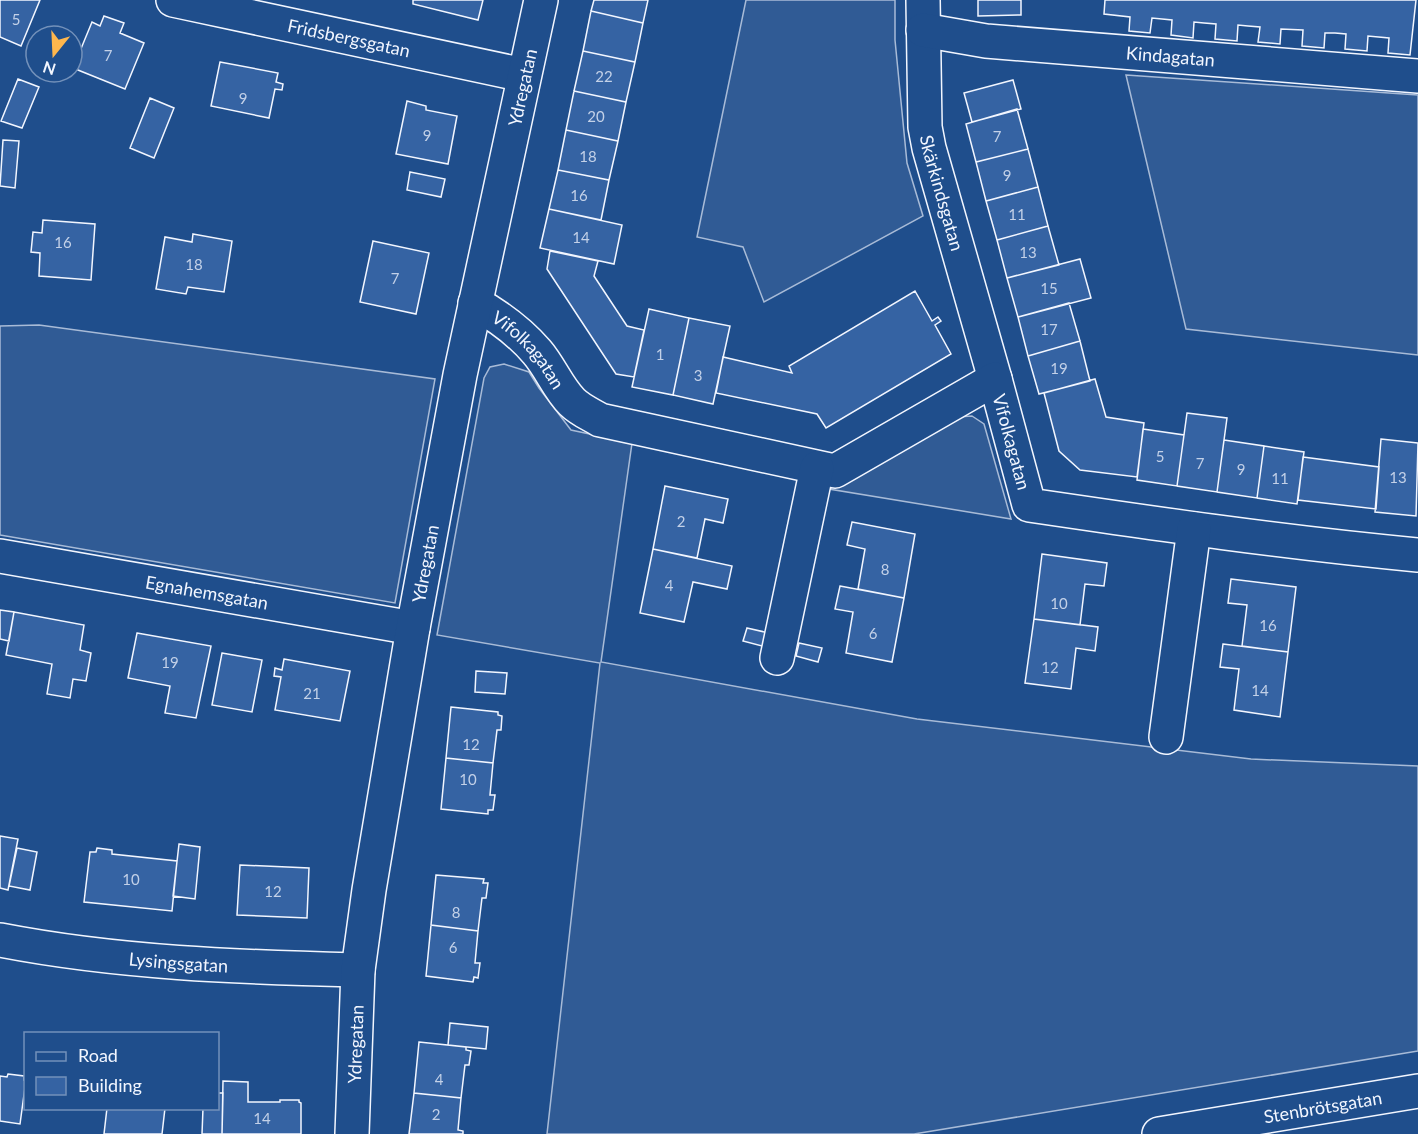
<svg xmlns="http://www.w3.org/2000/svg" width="1418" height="1134" font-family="Lato,sans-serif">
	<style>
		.built { fill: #305b95; stroke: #a8bbd7; stroke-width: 1.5 }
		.building { fill: #3563a3; stroke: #f2f6ff; stroke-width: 1.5 }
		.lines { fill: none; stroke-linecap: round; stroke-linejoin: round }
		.minor-casing { stroke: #f2f6ff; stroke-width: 36 }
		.tertiary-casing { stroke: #f2f6ff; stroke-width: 36 }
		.minor { stroke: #1f4e8c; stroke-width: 33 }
		.tertiary { stroke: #1f4e8c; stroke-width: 33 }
		.labels { text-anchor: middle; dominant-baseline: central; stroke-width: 4.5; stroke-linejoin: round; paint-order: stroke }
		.number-label { font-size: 15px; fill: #c3d1e8 }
		.street-label { font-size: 18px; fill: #f2f6ff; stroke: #1f4e8c }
	</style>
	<rect width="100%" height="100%" fill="#1f4e8c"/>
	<path class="built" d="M746 0H895V40L907 163 923 216 764 302 743 247 697 237Z
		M1126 75 1418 95V355L1186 329Z
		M39 325 435 379 395 603 0 535V326Z
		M504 364 529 372 539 388 571 430 632 443 601 662 917 719 1251 759 1418 766V1051L914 1134H547L600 663 437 635 484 378 490 367Z
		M972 416 984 424 1011 519 829 489 957 417Z"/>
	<path class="building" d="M0 0H40L21 46 0 37Z
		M413 0H483L478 20 413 4Z
		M594 0H648L643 23 591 11Z
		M978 0H1021V15L978 16Z
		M1105 0H1416L1410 55 1388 53 1389 38 1368 36 1367 51 1345 49 1346 34 1335 33H1325L1324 48 1302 46 1303 30 1281 29 1280 44 1258 42 1260 27 1248 26 1238 25 1237 41 1215 39 1216 24 1204 23 1194 22 1193 38 1171 35 1172 20 1152 18 1150 33 1129 31 1130 17 1104 14Z
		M591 11 643 23 635 62 583 51Z
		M104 16 124 23 120 33 144 43 125 89 73 68 92 22 100 26Z
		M583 51 635 62 626 102 574 91Z
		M220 62 278 73 276 82 283 84 282 90 275 89 269 118 211 106Z
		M18 79 39 87 22 128 1 121Z
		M1013 80 1021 109 972 122 964 93Z
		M574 91 626 102 618 141 566 130Z
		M150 98 174 108 154 158 130 148Z
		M407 101 426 106V110L457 116 448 164 396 154Z
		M1017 109 1028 149 976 162 966 124Z
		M566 130 618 141 609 180 558 170Z
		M3 140 19 141 15 188 0 186Z
		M1028 149 1038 187 986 201 976 162Z
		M558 170 609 180 601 220 549 209Z
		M410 172 445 179 441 197 407 190Z
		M1038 187 1048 226 997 240 986 201Z
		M549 209 622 225 614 264 540 248Z
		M43 220 95 224 91 280 39 276 40 253 31 252 33 232 42 233Z
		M1048 226 1059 265 1007 278 997 240Z
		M193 234 232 241 224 292 188 287 186 294 156 289 165 237 192 242Z
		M373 241 429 253 416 314 360 302Z
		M550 251 598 261 594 276 627 326 644 330 634 377 616 374 547 269Z
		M1080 259 1091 298 1018 317 1007 278Z
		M915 291 932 321 938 317 941 321 935 325 951 354 826 428 817 414 716 393 723 357 792 373 789 366Z
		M1069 303 1080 341 1028 356 1018 317Z
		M649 309 689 318 673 395 632 387Z
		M689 318 730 326 713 404 673 395Z
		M1080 341 1090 381 1039 394 1028 356Z
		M1095 379 1106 417 1144 423 1137 477 1080 470 1059 451 1044 393Z
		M1187 413 1227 418 1217 492 1177 486Z
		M1143 429 1184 435 1177 486 1137 480Z
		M1381 439 1418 443 1416 516 1375 512Z
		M1224 440 1264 446 1257 498 1217 492Z
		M1264 446 1304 452 1297 504 1257 498Z
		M1303 457 1379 467 1376 509 1298 500Z
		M665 486 728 499 723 523 705 519 697 558 653 549Z
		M852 522 915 534 904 598 858 589 865 549 847 545Z
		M653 549 732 566 727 589 693 582 684 622 640 613Z
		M1042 554 1107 563 1104 586 1085 584 1080 625 1034 619Z
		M1231 579 1296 587 1288 652 1242 646 1247 605 1228 603Z
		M840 586 904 598 892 662 846 653 853 612 835 609Z
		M0 610 14 612 9 641 0 639Z
		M14 612 84 625 80 650 91 653 86 681 73 679 70 698 47 694 52 664 6 655Z
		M1034 619 1098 627 1095 651 1076 648 1071 689 1025 683Z
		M747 628 769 633 766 647 743 641Z
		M137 633 211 646 196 718 165 713 170 686 128 678Z
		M799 643 822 648 818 662 796 656Z
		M1223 644 1288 652 1280 717 1234 710 1239 669 1220 667Z
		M222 653 262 660 252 712 212 705Z
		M284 659 350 671 340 721 275 710 281 677 274 676 275 668 282 670Z
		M476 671 507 673 505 694 475 692Z
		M451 707 498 712V715L502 716 501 730H497L493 763 446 758Z
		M446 758 493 763 490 795H495L493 810H488V814L441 809Z
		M0 836 18 839 8 890 0 888Z
		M179 844 200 847 195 899 173 896Z
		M17 848 37 852 30 890 9 886Z
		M97 848 112 850V854L177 861 172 911 84 902 90 852H96Z
		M240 865 309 868 307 918 237 915Z
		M436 875 484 879 483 883H488L486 898H482L478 931 431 925Z
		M431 925 478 931 475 963H480L478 978 474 977 473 982 426 976Z
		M450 1023 488 1027 486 1049 448 1045Z
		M419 1042 466 1047V1050L471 1051 469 1065H465L461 1098 414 1093Z
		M8 1074 24 1076V1080H26L20 1124 0 1121V1076L7 1077Z
		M223 1081 248 1082V1102H280V1100H299V1102L301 1103V1134H222Z
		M218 1093H223L222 1134H202L203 1108H218Z
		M414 1093 461 1098 458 1130 463 1131V1134H409Z
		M107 1108H165L162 1134H104Z"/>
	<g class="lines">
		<g class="minor-casing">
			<g id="minor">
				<path id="s1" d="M173 0 524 75"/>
				<path id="s2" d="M923 0 925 127 929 148 995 379"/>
				<path id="s3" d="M923 30 986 41 1418 76"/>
				<path id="s4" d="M475 303C498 316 519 331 537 352 550 367 558 388 572 402 580 410 590 414 600 420L835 471 995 379 1029 505C1158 524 1288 543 1418 555"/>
				<path id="s5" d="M0 556 413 628"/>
				<path d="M777 658 817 468"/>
				<path d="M1166 737 1194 529"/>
				<path id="s6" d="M0 940C118 963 238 967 358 970"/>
				<path id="s7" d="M352 1134 358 970 369 890 413 628 460 375 541 0"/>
			</g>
		</g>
		<g class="tertiary-casing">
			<g id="tertiary">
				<path id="s8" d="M1159 1134 1418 1091"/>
			</g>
		</g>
		<use href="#minor" class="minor"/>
		<use href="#tertiary" class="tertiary"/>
	</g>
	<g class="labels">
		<g class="number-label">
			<text x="16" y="19">5</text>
			<text x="108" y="55">7</text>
			<text x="604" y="76">22</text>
			<text x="243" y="98">9</text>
			<text x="596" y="116">20</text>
			<text x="427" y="135">9</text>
			<text x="997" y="136">7</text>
			<text x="588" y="156">18</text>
			<text x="1007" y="175">9</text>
			<text x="579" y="195">16</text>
			<text x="1017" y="214">11</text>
			<text x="581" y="237">14</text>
			<text x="63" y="242">16</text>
			<text x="1028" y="252">13</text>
			<text x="194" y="264">18</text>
			<text x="395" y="278">7</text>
			<text x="1049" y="288">15</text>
			<text x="1049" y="329">17</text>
			<text x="660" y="354">1</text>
			<text x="1059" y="368">19</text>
			<text x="698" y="375">3</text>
			<text x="1160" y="456">5</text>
			<text x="1200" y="463">7</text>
			<text x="1241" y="469">9</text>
			<text x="1398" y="477">13</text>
			<text x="1280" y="478">11</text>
			<text x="681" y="521">2</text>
			<text x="885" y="569">8</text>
			<text x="669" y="585">4</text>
			<text x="1059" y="603">10</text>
			<text x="1268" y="625">16</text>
			<text x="873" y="633">6</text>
			<text x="170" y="662">19</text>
			<text x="1050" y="667">12</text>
			<text x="1260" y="690">14</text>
			<text x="312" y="693">21</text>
			<text x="471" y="744">12</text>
			<text x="468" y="779">10</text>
			<text x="131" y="879">10</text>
			<text x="273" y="891">12</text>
			<text x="456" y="912">8</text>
			<text x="453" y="947">6</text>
			<text x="439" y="1079">4</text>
			<text x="436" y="1114">2</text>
			<text x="262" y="1118">14</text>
		</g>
		<g class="street-label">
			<text stroke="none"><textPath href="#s1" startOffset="180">Fridsbergsgatan</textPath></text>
			<text stroke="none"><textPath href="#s3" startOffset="249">Kindagatan</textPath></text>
			<text stroke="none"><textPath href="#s7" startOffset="1062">Ydregatan</textPath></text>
			<text stroke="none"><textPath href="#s2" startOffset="195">Skärkindsgatan</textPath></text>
			<text stroke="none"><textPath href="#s4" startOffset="72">Vifolkagatan</textPath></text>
			<text stroke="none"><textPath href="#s4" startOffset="664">Vifolkagatan</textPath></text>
			<text stroke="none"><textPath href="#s7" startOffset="576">Ydregatan</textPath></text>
			<text stroke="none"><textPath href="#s5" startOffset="210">Egnahemsgatan</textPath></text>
			<text stroke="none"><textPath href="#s6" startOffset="180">Lysingsgatan</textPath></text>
			<text stroke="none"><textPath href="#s7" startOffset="90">Ydregatan</textPath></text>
			<text stroke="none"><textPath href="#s8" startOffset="166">Stenbrötsgatan</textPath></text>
		</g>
	</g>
	<rect x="24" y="1032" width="195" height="78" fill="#1f4e8c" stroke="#7391ba" stroke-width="1.5"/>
	<rect x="36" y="1052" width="30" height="9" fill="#1f4e8c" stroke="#7391ba" stroke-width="1.5"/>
	<text x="78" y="1062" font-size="18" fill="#f2f6ff">Road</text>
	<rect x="36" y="1077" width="30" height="18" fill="#3563a3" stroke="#7391ba" stroke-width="1.5"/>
	<text x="78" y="1092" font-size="18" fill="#f2f6ff">Building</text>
	<g transform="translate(54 54) rotate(198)"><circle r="28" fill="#1f4e8c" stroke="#7391ba" stroke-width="1.5"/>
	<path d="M0-4.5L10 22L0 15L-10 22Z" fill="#ffb74d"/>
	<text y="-9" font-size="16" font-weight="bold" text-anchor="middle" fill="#f2f6ff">N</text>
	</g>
</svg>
